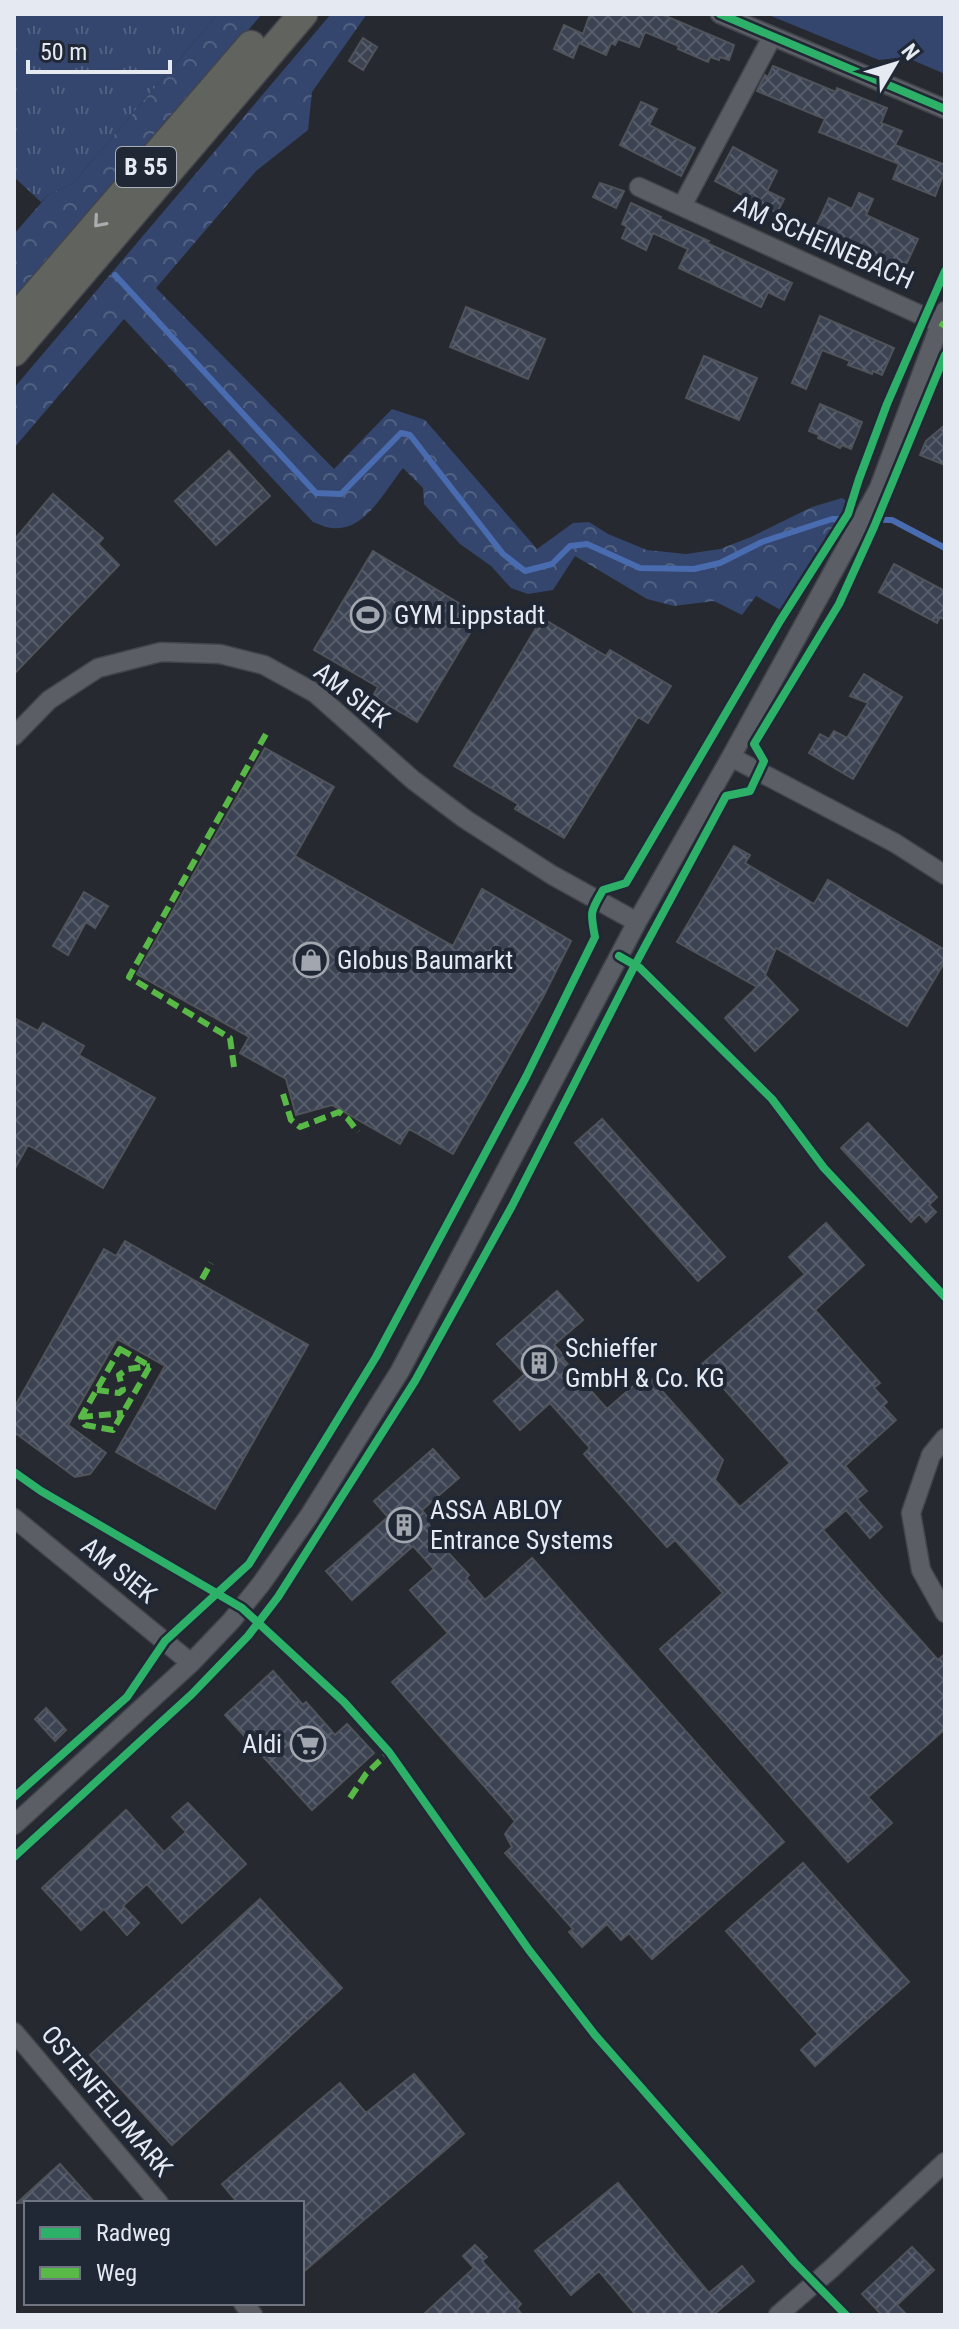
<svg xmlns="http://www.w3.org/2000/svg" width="959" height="2329" font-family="'Roboto Condensed',sans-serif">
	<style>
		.grass { fill: url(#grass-tufts) }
		.forest { fill: url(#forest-crowns) }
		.park { fill: #34466d }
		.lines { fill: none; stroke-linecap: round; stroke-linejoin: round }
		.stream { stroke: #496baf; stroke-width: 6 }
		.building { fill: url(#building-cross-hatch); stroke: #50545a; stroke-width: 2 }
		.minor-casing { stroke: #43454c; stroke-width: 21 }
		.trunk-casing { stroke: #43454c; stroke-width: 31 }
		.minor { stroke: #5b5e64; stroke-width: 18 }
		.trunk { stroke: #60635e; stroke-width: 28 }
		.quiet { stroke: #58b947; stroke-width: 6; stroke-dasharray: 12 6; stroke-linecap: butt }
		.cycleway-casing { stroke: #212835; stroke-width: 13 }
		.cycleway { stroke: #2db169; stroke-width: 8 }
		.oneway { stroke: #a9adaf }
		.labels { text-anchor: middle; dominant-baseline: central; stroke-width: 8; stroke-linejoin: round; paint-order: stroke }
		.shield { fill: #212835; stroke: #aaafb9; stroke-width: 2 }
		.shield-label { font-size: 24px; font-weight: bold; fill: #e5e9f2 }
		.street-label { font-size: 26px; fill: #e5e9f2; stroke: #212835 }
		.poi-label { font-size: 26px; fill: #e5e9f2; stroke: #212835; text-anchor: start }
	</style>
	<defs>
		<pattern id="grass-tufts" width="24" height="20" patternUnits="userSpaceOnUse" patternTransform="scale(2)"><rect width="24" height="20" fill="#34466d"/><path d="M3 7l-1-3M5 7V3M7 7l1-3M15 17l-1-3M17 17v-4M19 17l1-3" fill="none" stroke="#516182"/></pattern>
		<pattern id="forest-crowns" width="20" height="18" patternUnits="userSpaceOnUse" patternTransform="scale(2)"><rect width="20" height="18" fill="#34466d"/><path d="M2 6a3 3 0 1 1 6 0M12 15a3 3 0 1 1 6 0" fill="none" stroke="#516182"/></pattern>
		<pattern id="building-cross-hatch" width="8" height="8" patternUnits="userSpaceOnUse" patternTransform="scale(2)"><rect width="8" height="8" fill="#3b4252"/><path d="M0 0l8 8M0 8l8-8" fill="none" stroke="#575d6b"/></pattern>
	</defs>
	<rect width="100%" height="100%" fill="#262930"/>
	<path class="grass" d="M14 14H218L73 183 48 195 41 202 14 177Z"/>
	<path class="forest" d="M218 14H262L14 303V234L48 195 73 183Z
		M331 14H367L312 92 308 130 256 171 156 288 334 469 392 409 425 420 537 549 573 523 589 522 608 534 647 550 686 554 720 549 751 537 812 507 842 498 850 503 784 612 756 596 742 615 714 601 674 606 647 599 575 556 553 590 528 594 511 588 491 566 460 544 424 504 423 488 403 468C385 490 365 532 332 528 326 528 319 524 313 522L124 319 14 448V388Z"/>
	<path class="park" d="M766 14H945V74L905 57 879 60Z"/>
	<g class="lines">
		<path class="stream" d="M115 275 316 493 341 494 401 433 410 435 503 554 525 571 552 564 570 546 587 544 640 568 694 569 720 563 762 542 832 519 892 520 945 548"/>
	</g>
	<path class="building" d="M590 14H661L734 45 729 60 720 57 719 60 710 57 708 62 678 49 679 46 645 32 639 47 618 39 615 45 611 43 606 55 579 43 573 58 554 49 564 25 583 34Z
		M363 38 377 47 363 70 349 61Z
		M773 66 836 92 837 88 887 108 881 123 902 131 895 145 945 165V171L935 196 893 179 899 164 819 132 825 119 757 91 765 75 768 77Z
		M641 102 657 109 649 125 695 148 681 176 620 145Z
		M733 147 777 171 767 191 784 199 777 213 715 181Z
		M600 183 624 191 616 208 593 197Z
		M859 193 873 199 866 215 918 239 904 269 830 234 822 237 817 224 829 198 852 209Z
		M631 203 661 217 660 219 709 241 707 243 792 283 784 300 768 292 761 307 679 268 688 249 653 233 646 250 622 238 627 227 622 224Z
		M466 307 545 339 528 379 450 347Z
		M820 316 894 348 882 375 873 371 872 374 848 365 850 361 822 350 806 389 792 383Z
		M704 356 757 378 739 420 686 398Z
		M820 404 862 422 851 449 842 445 840 448 818 438 819 435 809 431Z
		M945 425V465L920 455 926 441Z
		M229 451 270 496 216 545 175 501Z
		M53 494 103 538 98 544 119 565 14 674V540Z
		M373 551 480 616 417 722 373 696 378 687 314 650Z
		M894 564 945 591V620L940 617 937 623 879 592Z
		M542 618 606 656 610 650 671 686 648 723 638 717 564 838 515 809 518 804 454 766Z
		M864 674 902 697 853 779 809 753 820 734 829 739 834 731 847 738 868 703 850 696Z
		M265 748 334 787 295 856 453 946 482 889 571 941 543 997 453 1154 409 1129 400 1144 332 1105 296 1115 286 1079 240 1053 249 1037 137 974Z
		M734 846 750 855 745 863 814 904 828 880 945 950V961L907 1026 776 948 765 975 798 1010 755 1051 725 1018 757 987 677 942Z
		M84 892 108 906 95 928 86 922 68 955 53 946Z
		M14 1018 38 1031 43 1023 84 1046 79 1055 155 1098 103 1188 28 1145 14 1170Z
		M602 1119 725 1257 698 1281 575 1143Z
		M868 1123 937 1197 929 1205 936 1212 926 1222 919 1214 911 1222 841 1148Z
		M826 1223 864 1265 815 1310 880 1383 874 1388 887 1402 883 1406 896 1420 845 1466 867 1491 857 1499 882 1527 870 1538 846 1510 823 1530 938 1660 945 1654V1729L868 1797 892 1823 848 1862 660 1649 723 1593 675 1540 667 1547 584 1454 590 1448 550 1403 520 1430 494 1401 525 1374 497 1344 557 1291 583 1320 554 1345 565 1357 563 1359 607 1409 647 1374 723 1460 715 1480 740 1507 790 1463 702 1364 805 1274 789 1257Z
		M125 1241 308 1345 215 1509 116 1452 165 1366 117 1339 68 1425 106 1453 90 1474 75 1477 14 1432V1408L104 1249 116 1256Z
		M433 1449 459 1478 422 1510 429 1519V1525L444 1542 441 1545 469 1575 466 1578 485 1600 532 1558 784 1842 652 1959 629 1933 621 1940 607 1924 582 1947 569 1932 573 1929 505 1853 512 1847 505 1834 515 1821 392 1682 448 1633 410 1590 434 1569 413 1546 352 1600 326 1571 388 1517 374 1501Z
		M273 1671 303 1705 306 1702 335 1735 347 1724 374 1753 312 1810 225 1715Z
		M46 1708 66 1730 55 1741 35 1719Z
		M188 1803 246 1864 182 1923 147 1884 123 1906 139 1923 127 1935 104 1909 81 1930 42 1888 126 1810 164 1852 186 1832 172 1817Z
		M803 1863 909 1982 815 2066 801 2050 818 2034 726 1931Z
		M260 1899 342 1988 172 2145 90 2055Z
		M414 2074 464 2134 302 2273V2203H238L222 2184 340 2083 366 2113Z
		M60 2164 95 2203H17L52 2171Z
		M618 2183 709 2293 742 2266 754 2281 713 2315H636L599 2271 571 2295 535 2251Z
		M475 2245 487 2257 482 2261 521 2304 517 2308 522 2315H423L474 2268 463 2256Z
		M912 2247 934 2270 897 2305 907 2315H882L862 2294Z"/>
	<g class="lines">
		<g class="minor-casing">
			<path id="minor" d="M720 14 945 109
				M639 187 945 326
				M682 206 772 37
				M14 736 49 700 98 668 161 652 220 654 264 665 315 693 413 780 465 819 552 875 637 922
				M731 757 895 843 945 875
				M945 1438 931 1455 911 1513 921 1570 945 1613
				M14 1518 191 1663
				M14 1825 191 1663 232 1620 261 1584 309 1516 400 1371 637 922 731 757 879 488 945 311
				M14 2032 159 2203
				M243 2303 253 2315
				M778 2315 831 2269 945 2162"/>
		</g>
		<g class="trunk-casing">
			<path id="trunk" d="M14 320 251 45
				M14 352 303 14"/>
		</g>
		<use href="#minor" class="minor"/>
		<use href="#trunk" class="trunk"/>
		<path class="quiet" d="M940 323 945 326
			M234 1067 230 1038 129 977 266 734
			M283 1094 291 1120 300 1127 339 1112 348 1119 358 1132
			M202 1279 211 1263
			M120 1349 150 1366 113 1430 85 1425 81 1417Z
			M97 1390 119 1393 123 1390 119 1375 128 1369 150 1366
			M81 1417 123 1413
			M350 1798 366 1774 389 1752"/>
		<g class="cycleway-casing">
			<path id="cycleway" d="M720 14 945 109
				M619 956 640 968 772 1099 824 1168 945 1297
				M14 1472 41 1491 242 1608 344 1702 389 1752 529 1950 595 2035 795 2263 846 2315
				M14 1797 127 1697 165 1641 249 1564 376 1357 526 1077 595 937C590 912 590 912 603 890L626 883 780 621 848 514 859 479 887 404 945 271
				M14 1857 192 1694 248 1636 278 1597 415 1381 512 1206 635 965 726 796 750 791 764 761 754 744 839 604 874 527 945 355"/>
		</g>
		<use href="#cycleway" class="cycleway"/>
	</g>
	<defs><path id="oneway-chevron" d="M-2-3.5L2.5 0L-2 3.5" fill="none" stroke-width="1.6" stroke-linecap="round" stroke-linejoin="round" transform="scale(2)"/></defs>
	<use class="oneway" href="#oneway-chevron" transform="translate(99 222) rotate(131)"/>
	<defs>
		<g id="stadium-ring" transform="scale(1.8)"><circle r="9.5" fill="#212835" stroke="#a2a6ae" stroke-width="1.5"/><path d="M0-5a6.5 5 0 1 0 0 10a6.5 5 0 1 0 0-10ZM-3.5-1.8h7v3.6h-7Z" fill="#a2a6ae"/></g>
		<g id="shop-ring" transform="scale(1.8)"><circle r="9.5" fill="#212835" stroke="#a2a6ae" stroke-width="1.5"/><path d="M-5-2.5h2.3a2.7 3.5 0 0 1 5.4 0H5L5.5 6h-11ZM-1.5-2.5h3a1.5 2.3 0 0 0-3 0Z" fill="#a2a6ae"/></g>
		<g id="building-ring" transform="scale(1.8)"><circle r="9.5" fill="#212835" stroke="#a2a6ae" stroke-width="1.5"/><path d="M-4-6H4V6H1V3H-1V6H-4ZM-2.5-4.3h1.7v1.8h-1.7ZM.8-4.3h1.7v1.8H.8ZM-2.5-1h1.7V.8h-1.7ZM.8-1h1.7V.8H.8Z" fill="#a2a6ae"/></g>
		<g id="supermarket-ring" transform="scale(1.8)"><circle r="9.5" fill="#212835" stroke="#a2a6ae" stroke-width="1.5"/><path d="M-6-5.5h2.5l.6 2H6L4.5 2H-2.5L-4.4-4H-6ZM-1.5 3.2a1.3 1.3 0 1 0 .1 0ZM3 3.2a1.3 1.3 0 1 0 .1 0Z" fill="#a2a6ae"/></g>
	</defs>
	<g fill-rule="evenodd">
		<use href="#stadium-ring" x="368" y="615"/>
		<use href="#shop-ring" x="311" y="960"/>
		<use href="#building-ring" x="539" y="1363"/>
		<use href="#building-ring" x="404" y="1525"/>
		<use href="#supermarket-ring" x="308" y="1744"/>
	</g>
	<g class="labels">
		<rect class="shield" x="116" y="147" width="60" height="40" rx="6"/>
		<g class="shield-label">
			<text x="146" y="167">B 55</text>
		</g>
		<g class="street-label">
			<text transform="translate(824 242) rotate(24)">AM SCHEINEBACH</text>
			<text transform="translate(352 695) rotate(38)">AM SIEK</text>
			<text transform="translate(119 1570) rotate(39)">AM SIEK</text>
			<text transform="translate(107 2101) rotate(50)">OSTENFELDMARK</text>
		</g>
		<g class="poi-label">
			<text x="394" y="615">GYM Lippstadt</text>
			<text x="337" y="960">Globus Baumarkt</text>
			<text x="565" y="1348">Schieffer<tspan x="565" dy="30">GmbH &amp; Co. KG</tspan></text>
			<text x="430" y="1510">ASSA ABLOY<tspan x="430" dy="30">Entrance Systems</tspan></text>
			<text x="282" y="1744" text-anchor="end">Aldi</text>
		</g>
	</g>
	<rect width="959" height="2329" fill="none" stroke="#e5e9f2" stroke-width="32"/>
	<rect x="24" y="2201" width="280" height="104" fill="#212835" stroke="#6f7581" stroke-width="2"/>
	<rect x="40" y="2227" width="40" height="12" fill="#2db169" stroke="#6f7581" stroke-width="2"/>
	<text x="96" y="2241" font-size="24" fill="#e5e9f2">Radweg</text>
	<rect x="40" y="2267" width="40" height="12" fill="#58b947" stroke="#6f7581" stroke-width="2"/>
	<text x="96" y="2281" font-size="24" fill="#e5e9f2">Weg</text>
	<g transform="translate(895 64) rotate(52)" stroke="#212835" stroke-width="6" paint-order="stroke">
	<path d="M0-6L14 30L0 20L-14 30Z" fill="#e5e9f2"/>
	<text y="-12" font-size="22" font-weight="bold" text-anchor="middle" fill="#e5e9f2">N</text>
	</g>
	<path d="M28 60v12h142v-12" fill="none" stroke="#e5e9f2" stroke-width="4"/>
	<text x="40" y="60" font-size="24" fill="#e5e9f2" stroke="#212835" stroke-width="6" paint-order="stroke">50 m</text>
</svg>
